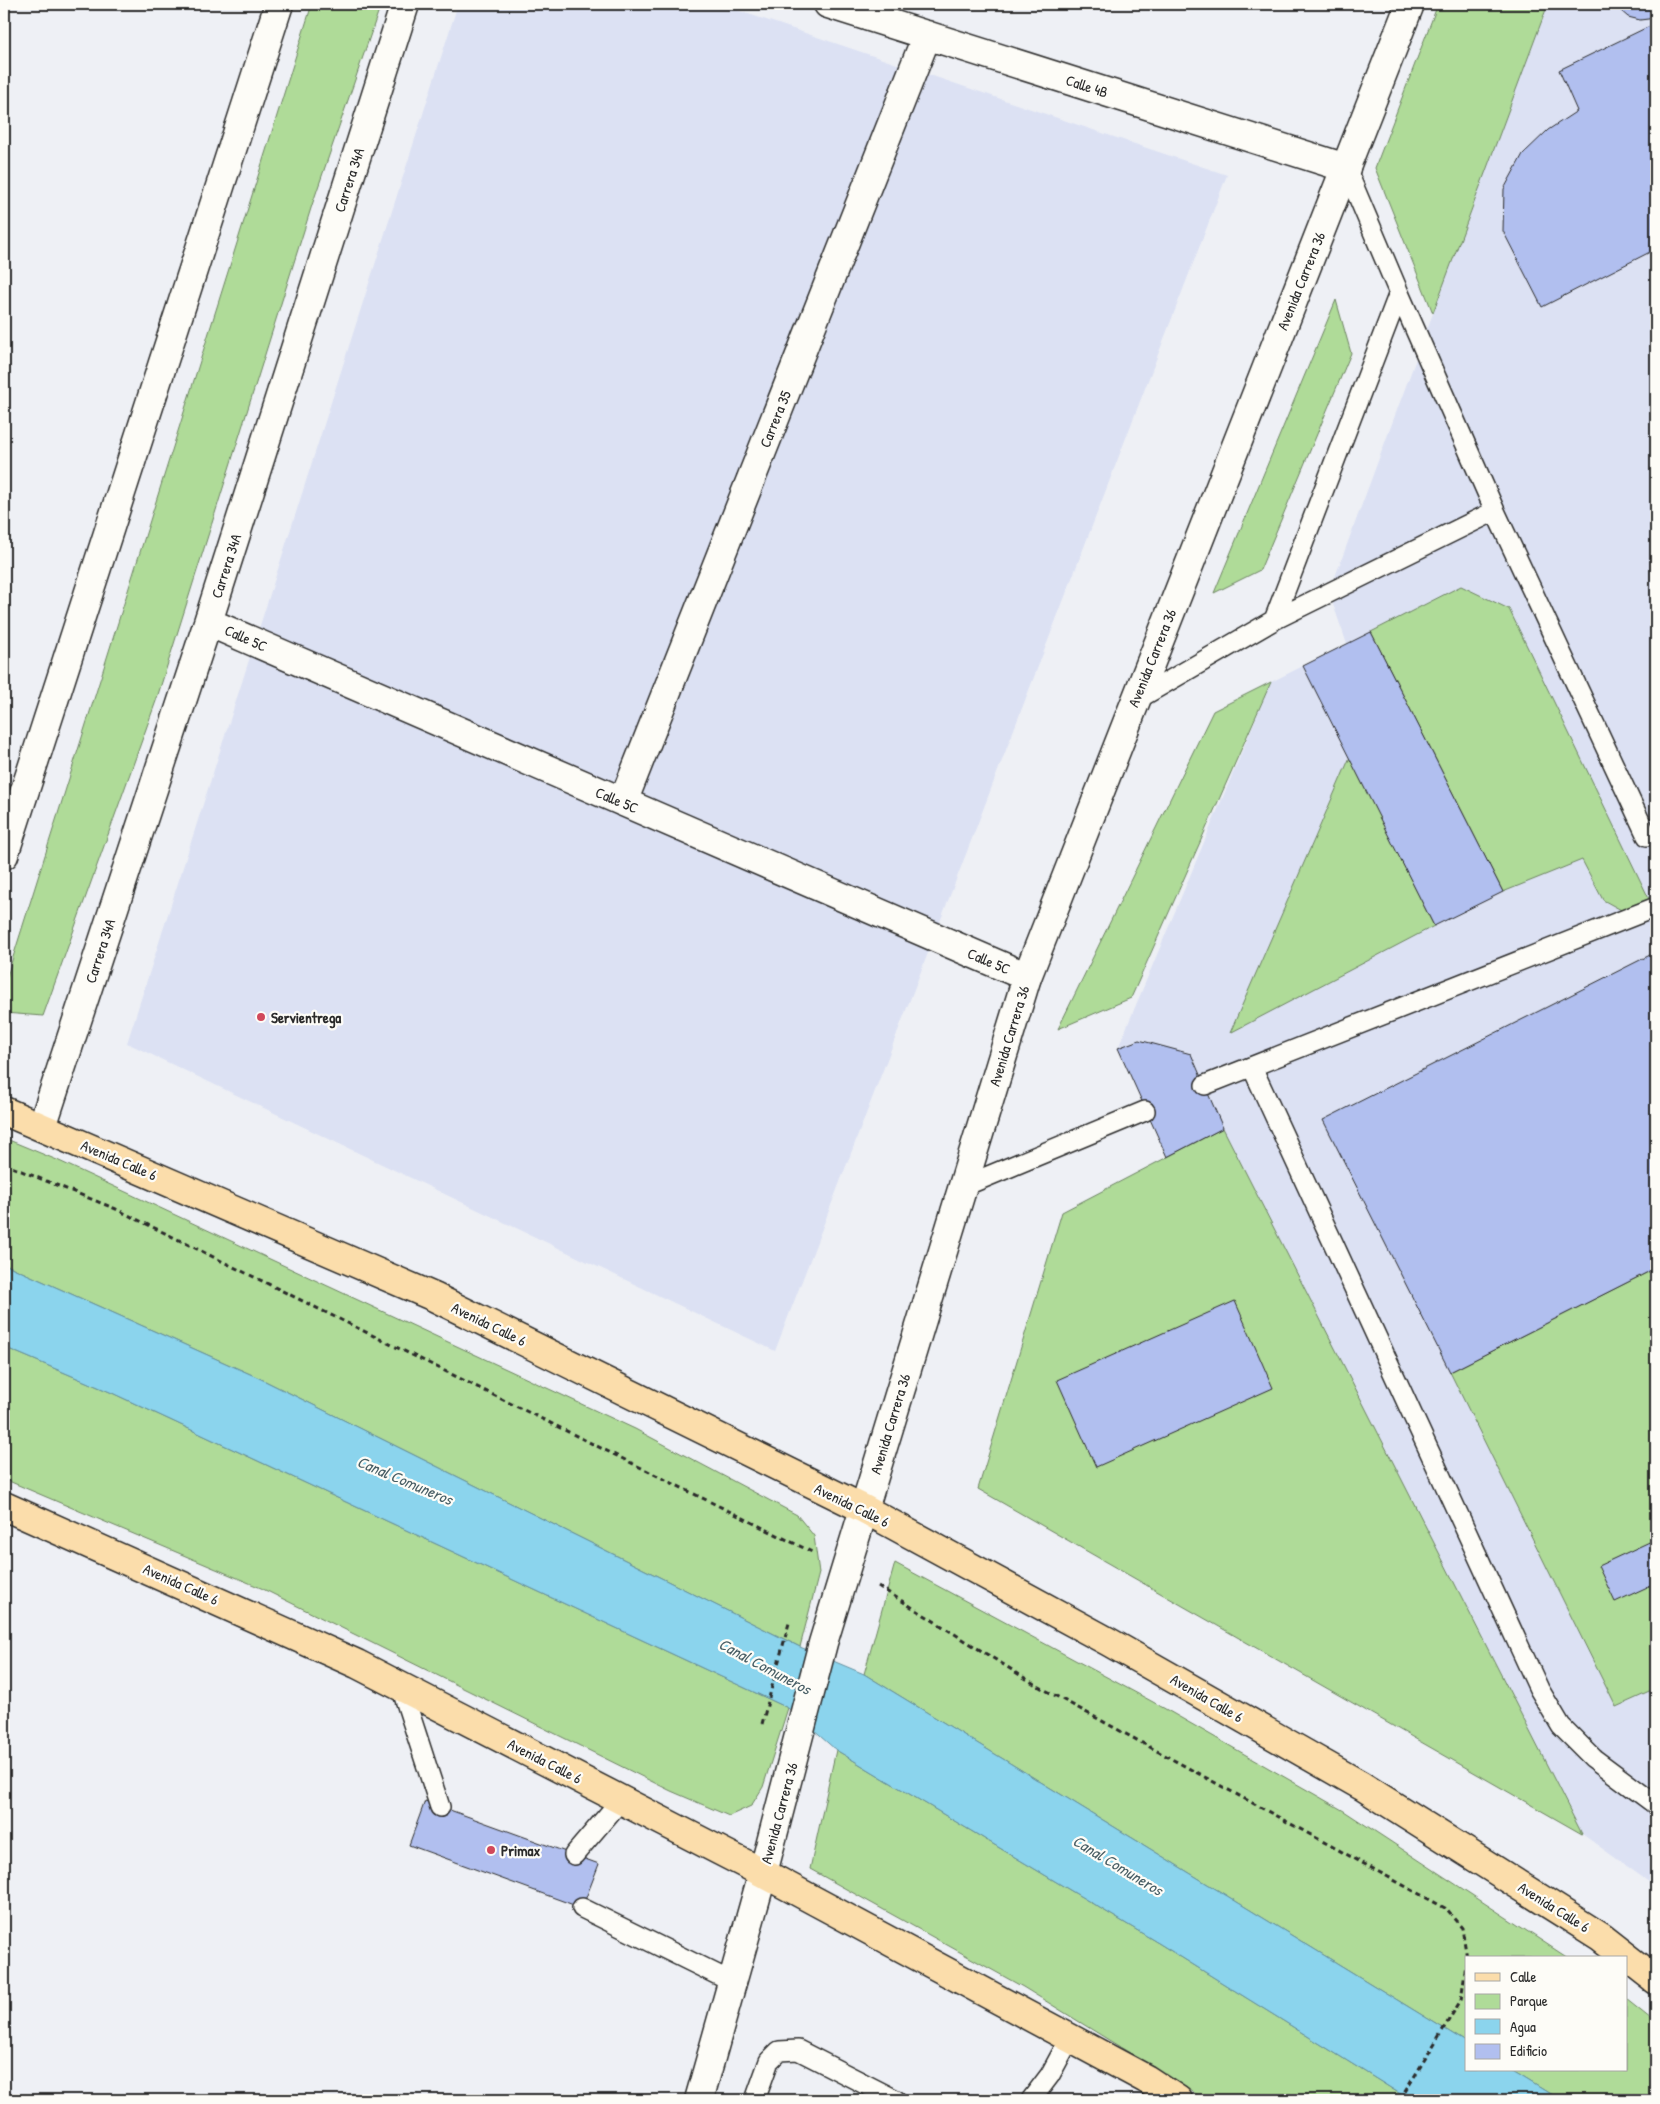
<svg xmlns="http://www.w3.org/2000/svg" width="1660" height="2104" font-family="'Patrick Hand',sans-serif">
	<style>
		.built { fill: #dce1f3 }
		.green { fill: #afdb98; stroke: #6d8362 }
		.water { fill: #8bd4ed; stroke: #65909f }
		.building { fill: #b1bfef; stroke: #2b2b2b }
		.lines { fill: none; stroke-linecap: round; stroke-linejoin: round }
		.service-casing { stroke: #2b2b2b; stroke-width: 22 }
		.minor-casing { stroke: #2b2b2b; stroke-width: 31 }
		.secondary-casing { stroke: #2b2b2b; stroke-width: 31 }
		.primary-casing { stroke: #2b2b2b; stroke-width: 31 }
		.path { stroke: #2b2b2b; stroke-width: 3; stroke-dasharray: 5 4; stroke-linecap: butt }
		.service { stroke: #fdfcf7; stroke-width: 19 }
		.minor { stroke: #fdfcf7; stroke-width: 28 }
		.secondary { stroke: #fdfcf7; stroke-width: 28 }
		.primary { stroke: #fbddab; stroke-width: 28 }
		.poi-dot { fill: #d1495b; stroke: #fdfcf7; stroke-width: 2 }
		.labels { text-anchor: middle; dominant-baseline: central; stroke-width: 4.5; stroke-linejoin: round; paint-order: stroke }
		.street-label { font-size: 15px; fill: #2b2b2b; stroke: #fdfcf7 }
		.poi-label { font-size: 15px; font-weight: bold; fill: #2b2b2b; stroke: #fdfcf7; text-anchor: start }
		.water-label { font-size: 16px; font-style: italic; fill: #485e65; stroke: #fdfcf7 }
	</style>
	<rect width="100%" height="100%" fill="#eef0f5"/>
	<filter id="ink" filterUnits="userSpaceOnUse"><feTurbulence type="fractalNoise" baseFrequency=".02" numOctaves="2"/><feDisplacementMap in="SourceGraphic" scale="10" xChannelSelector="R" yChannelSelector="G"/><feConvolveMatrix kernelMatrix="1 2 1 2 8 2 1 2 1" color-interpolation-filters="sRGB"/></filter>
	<g filter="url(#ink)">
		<path class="built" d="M458 4H719L1227 175 775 1351 127 1043Z
			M1548 4H1656V1887L1582 1834 978 1489 1062 1212 1174 1153 1118 1048 1271 682 1347 644 1329 593Z"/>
		<path class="green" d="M312 4H381L312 205 156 701 43 1016 4 1013V986Z
			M1438 4H1548L1433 313 1375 168Z
			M1336 300 1351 353 1260 570 1214 593Z
			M1461 586 1509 609 1653 907 1634 917 1603 900 1582 860 1503 892 1371 632Z
			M1271 682 1131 998 1058 1029 1213 711Z
			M1350 757 1434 926 1230 1033Z
			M1223 1128 1582 1834 978 1489 1062 1212Z
			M4 1138 57 1160 635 1429 797 1515 814 1536 819 1573 800 1647 259 1378 4 1264Z
			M1656 1268V1689L1616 1707 1450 1372Z
			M4 1347 110 1392 788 1708 763 1787 751 1806 729 1816 671 1791 261 1588 4 1479Z
			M895 1563 1153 1702 1344 1811 1568 1958H1466V2042L864 1674Z
			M836 1750 1160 1944 1410 2100H1206L1023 1987 810 1869Z
			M1626 1999 1656 2023V2100H1560L1511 2070H1626Z"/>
		<path class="water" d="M4 1264 259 1378 800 1647 864 1674 1466 2042V2070H1511L1560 2100H1410L1160 1944 836 1750 788 1708 110 1392 4 1347Z"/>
		<path class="building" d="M1613 4H1656V18L1640 20 1628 17Z
			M1656 23V265L1650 252 1542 307 1503 231 1504 189 1523 154 1548 130 1577 111 1559 70Z
			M1371 632 1503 892 1434 926 1303 666Z
			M1656 952V1268L1450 1372 1323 1120Z
			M1139 1040 1191 1054 1223 1128 1167 1157 1118 1048Z
			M1235 1301 1273 1388 1096 1467 1057 1380Z
			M1656 1539V1583L1615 1602 1598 1566Z
			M425 1801 599 1864 582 1908 409 1845Z"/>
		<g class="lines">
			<g class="service-casing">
				<path id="service" d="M1399 293 1495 511 1647 836
					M1274 620 1495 511
					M1136 700 1274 620 1399 293 1346 168
					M1252 1067 1539 1689 1561 1726 1593 1758 1656 1805
					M1205 1085 1656 907
					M962 1187 1145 1111
					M401 1687 440 1807
					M574 1855 621 1800
					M582 1908 732 1982
					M755 2100 769 2061 779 2051 798 2050 896 2100
					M1031 2100 1050 2075 1070 2038"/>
			</g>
			<g class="minor-casing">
				<path id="minor" d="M828 4 1346 168
					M208 622 1027 977
					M623 802 927 35
					M4 855 279 4
					M42 1127 208 622 405 4"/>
			</g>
			<g class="secondary-casing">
				<path id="secondary" d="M699 2100 763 1873 823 1643 1027 977 1410 4"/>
			</g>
			<g class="primary-casing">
				<path id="primary" d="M4 1111 434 1297 864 1509 1109 1642 1362 1786 1601 1937 1656 1980
					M4 1506 357 1664 763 1873 1146 2079 1178 2100"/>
			</g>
			<path class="path" d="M4 1164 116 1209 814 1553
				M878 1586 1036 1685 1445 1908 1462 1928 1467 1958
				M762 1724 789 1623
				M1400 2100 1461 2000 1466 1964"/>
			<use href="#service" class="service"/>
			<use href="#minor" class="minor"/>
			<use href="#secondary" class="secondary"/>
			<use href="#primary" class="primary"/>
		</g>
	</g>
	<g class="poi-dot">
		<circle cx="261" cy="1017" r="5"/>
		<circle cx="491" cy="1850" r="5"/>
	</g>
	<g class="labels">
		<g class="street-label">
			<text transform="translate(1087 86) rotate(18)">Calle 4B</text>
			<text transform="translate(349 180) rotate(-72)">Carrera 34A</text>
			<text transform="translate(1301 281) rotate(-68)">Avenida Carrera 36</text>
			<text transform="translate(775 419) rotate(-68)">Carrera 35</text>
			<text transform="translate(226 566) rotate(-72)">Carrera 34A</text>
			<text transform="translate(246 638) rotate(24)">Calle 5C</text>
			<text transform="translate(1152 658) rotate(-68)">Avenida Carrera 36</text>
			<text transform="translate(617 800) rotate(23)">Calle 5C</text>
			<text transform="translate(100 951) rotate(-72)">Carrera 34A</text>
			<text transform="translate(989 961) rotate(23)">Calle 5C</text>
			<text transform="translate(1009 1036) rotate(-73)">Avenida Carrera 36</text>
			<text transform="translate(119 1160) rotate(23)">Avenida Calle 6</text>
			<text transform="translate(489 1324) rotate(26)">Avenida Calle 6</text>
			<text transform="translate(890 1424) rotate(-73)">Avenida Carrera 36</text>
			<text transform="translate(852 1505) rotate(26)">Avenida Calle 6</text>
			<text transform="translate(181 1584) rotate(24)">Avenida Calle 6</text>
			<text transform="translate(1207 1698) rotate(30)">Avenida Calle 6</text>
			<text transform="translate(545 1761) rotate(27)">Avenida Calle 6</text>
			<text transform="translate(779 1813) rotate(-75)">Avenida Carrera 36</text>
			<text transform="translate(1554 1907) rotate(32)">Avenida Calle 6</text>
		</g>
		<g class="poi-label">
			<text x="271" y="1017">Servientrega</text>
			<text x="501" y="1850">Primax</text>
		</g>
		<g class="water-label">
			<text transform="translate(405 1480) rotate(23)">Canal Comuneros</text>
			<text transform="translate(765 1666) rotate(28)">Canal Comuneros</text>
			<text transform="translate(1118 1865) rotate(31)">Canal Comuneros</text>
		</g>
	</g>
	<rect width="1660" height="2104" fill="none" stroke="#fdfcf7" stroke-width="20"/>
	<rect x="10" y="10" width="1640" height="2084" fill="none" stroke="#2b2b2b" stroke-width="2" filter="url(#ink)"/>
	<rect x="1465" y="1956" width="162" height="115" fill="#fdfcf7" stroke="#a9a8a5"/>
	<rect x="1475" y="1973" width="25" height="8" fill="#fbddab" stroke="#a9a8a5"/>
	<text x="1510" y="1982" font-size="15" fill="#2b2b2b">Calle</text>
	<rect x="1475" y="1994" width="25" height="15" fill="#afdb98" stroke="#a9a8a5"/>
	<text x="1510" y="2006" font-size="15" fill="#2b2b2b">Parque</text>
	<rect x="1475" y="2019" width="25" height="15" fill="#8bd4ed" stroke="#a9a8a5"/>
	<text x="1510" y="2032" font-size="15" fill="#2b2b2b">Agua</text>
	<rect x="1475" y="2044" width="25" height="15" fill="#b1bfef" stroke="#a9a8a5"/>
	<text x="1510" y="2056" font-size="15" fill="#2b2b2b">Edificio</text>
</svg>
